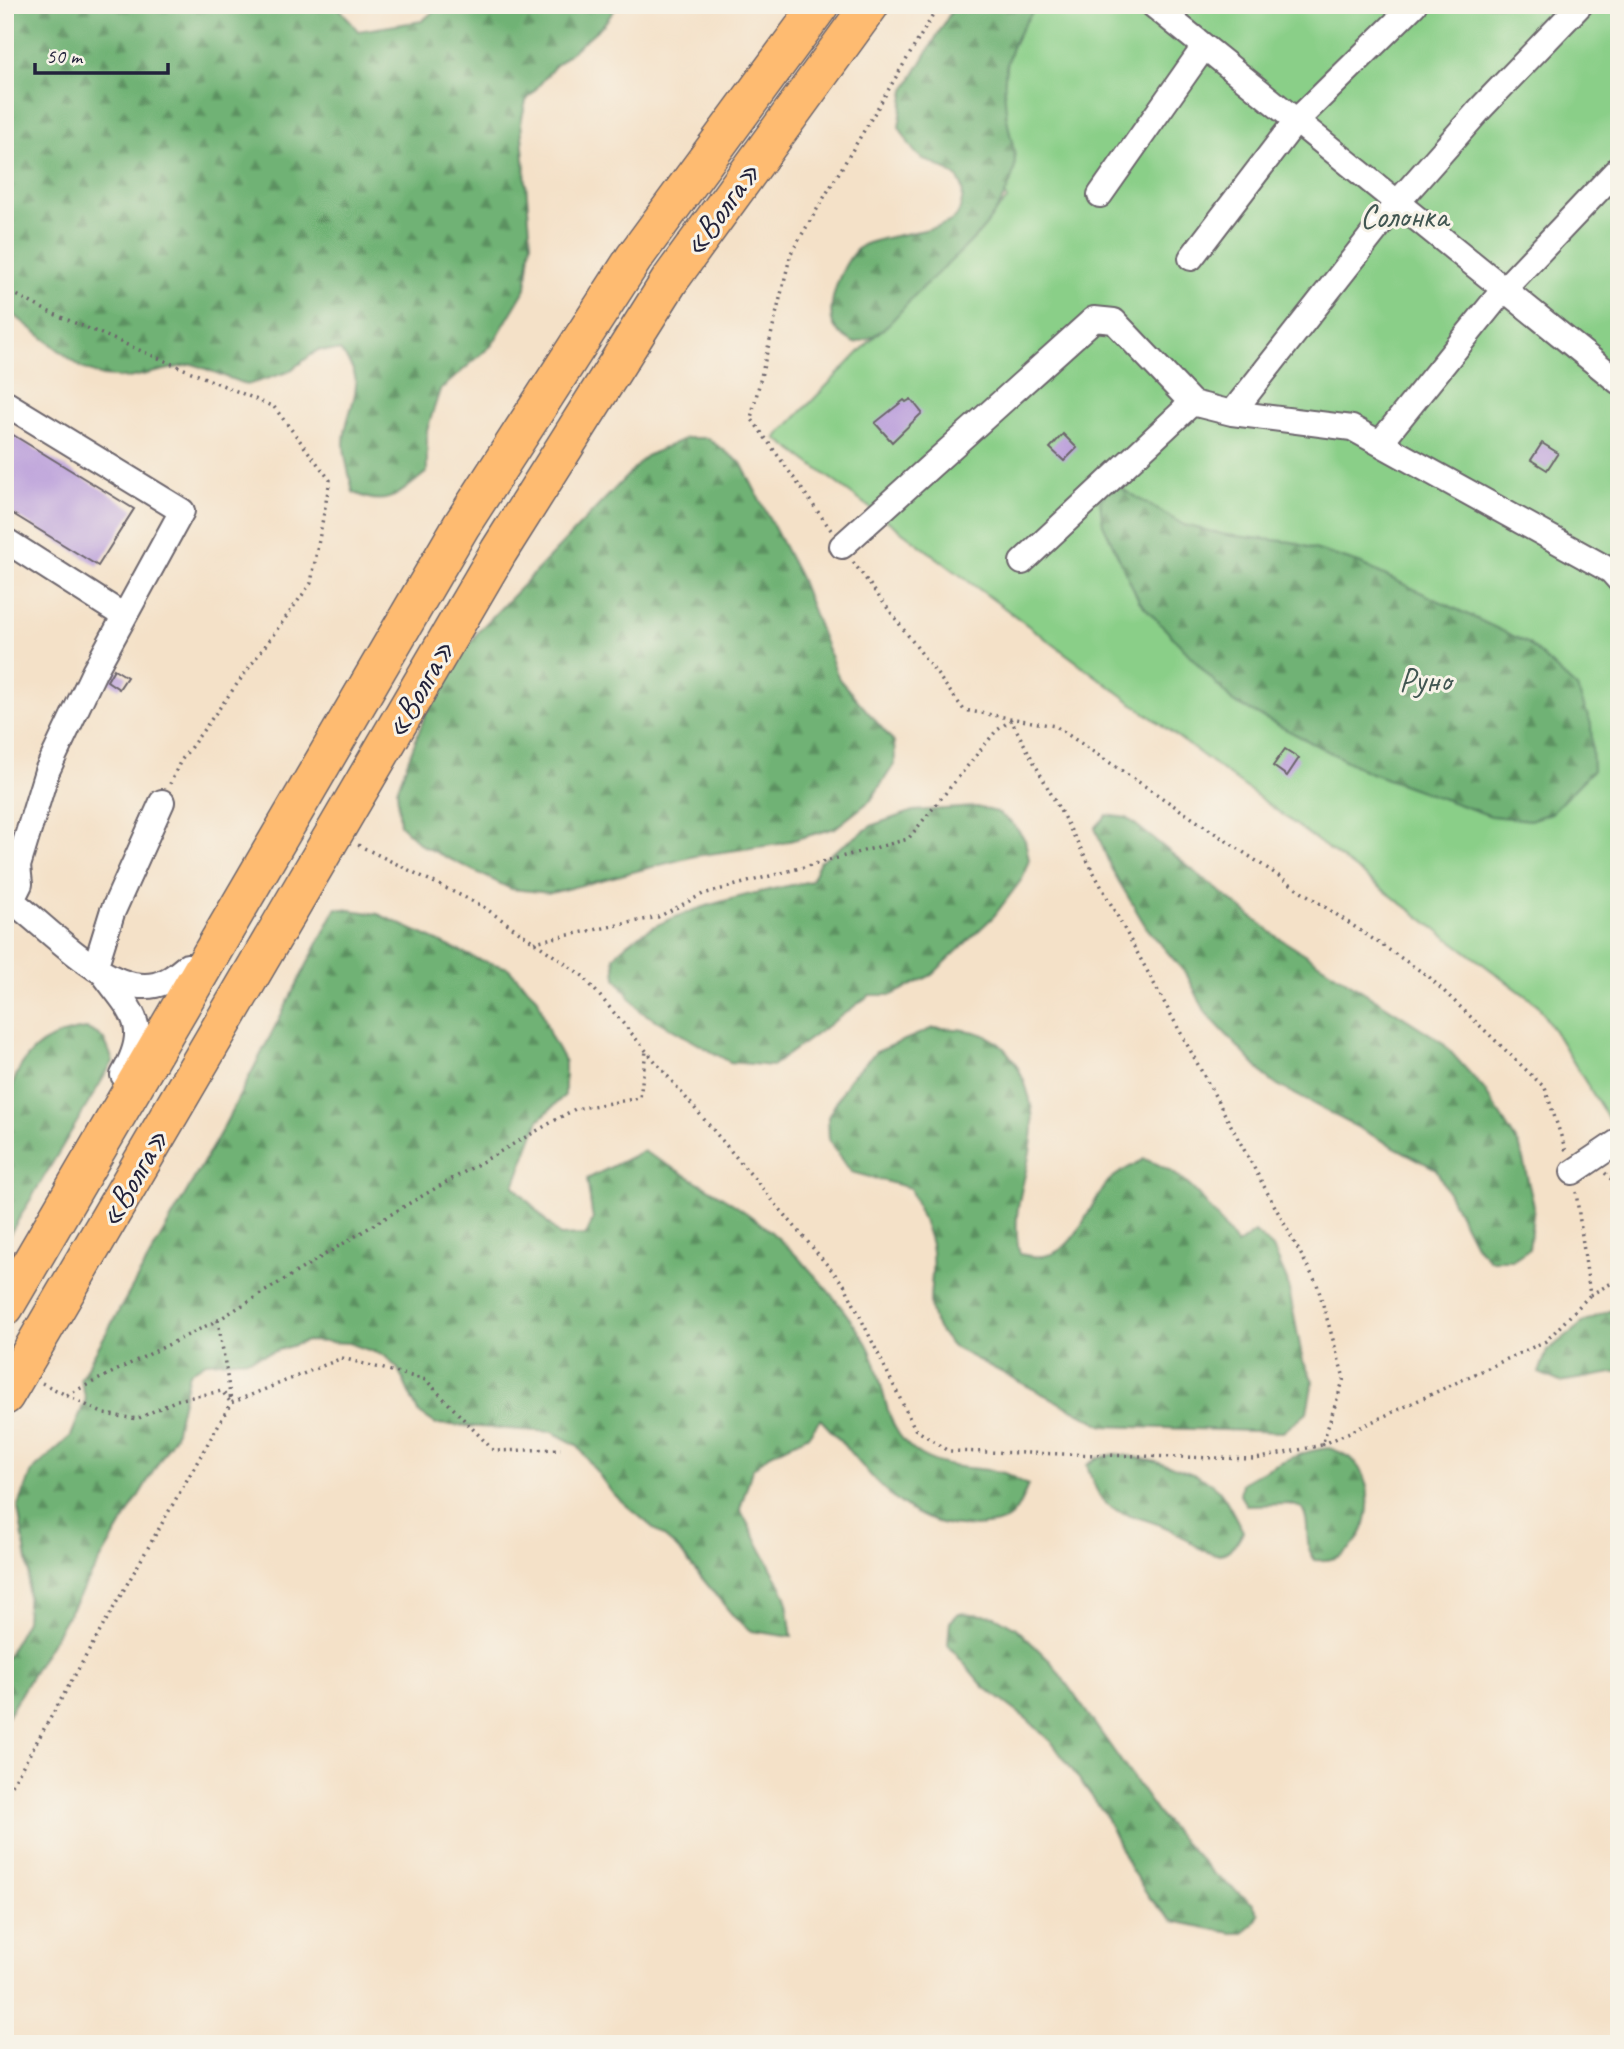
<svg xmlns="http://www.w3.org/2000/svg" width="1624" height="2049" font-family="Caveat,sans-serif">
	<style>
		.green { fill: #8acf88; stroke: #567862; stroke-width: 2 }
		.forest { fill: url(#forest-firs); stroke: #486a58; stroke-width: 2 }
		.building { fill: #b394d9 }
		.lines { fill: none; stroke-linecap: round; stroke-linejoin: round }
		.minor-casing { stroke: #6c656c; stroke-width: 28 }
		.highway-casing { stroke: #6c656c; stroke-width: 40 }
		.path { stroke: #6c656c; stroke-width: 3.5; stroke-dasharray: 2 5; stroke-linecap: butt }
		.minor { stroke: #fff; stroke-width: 24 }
		.highway { stroke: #febb71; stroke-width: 37 }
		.labels { text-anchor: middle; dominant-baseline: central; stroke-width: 6; stroke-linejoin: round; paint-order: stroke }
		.street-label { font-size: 33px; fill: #22223b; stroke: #f7f3e8 }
		.park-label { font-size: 33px; fill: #415652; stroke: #f7f3e8 }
	</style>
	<defs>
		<pattern id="forest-firs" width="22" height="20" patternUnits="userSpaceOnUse" patternTransform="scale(1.75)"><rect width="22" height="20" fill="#6fb274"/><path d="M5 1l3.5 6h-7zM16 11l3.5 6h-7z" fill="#5b9060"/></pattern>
	</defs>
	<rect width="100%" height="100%" fill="#f7f3e8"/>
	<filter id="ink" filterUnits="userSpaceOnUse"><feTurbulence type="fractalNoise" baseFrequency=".0143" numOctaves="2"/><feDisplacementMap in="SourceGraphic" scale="14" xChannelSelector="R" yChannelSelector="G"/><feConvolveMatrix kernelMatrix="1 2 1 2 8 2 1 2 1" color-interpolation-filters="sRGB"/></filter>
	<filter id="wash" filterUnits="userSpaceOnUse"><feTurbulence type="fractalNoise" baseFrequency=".00686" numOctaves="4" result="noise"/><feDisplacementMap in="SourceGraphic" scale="28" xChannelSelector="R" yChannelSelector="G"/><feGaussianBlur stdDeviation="1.57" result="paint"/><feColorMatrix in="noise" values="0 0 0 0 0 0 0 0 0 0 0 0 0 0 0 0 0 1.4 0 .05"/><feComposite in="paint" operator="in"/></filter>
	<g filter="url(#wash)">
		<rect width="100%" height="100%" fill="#f4e1c8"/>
		<path class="green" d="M1012 5H1619V1136L1538 1005 776 438 1007 200 965 65Z"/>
		<path class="forest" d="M5 5H337L358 31 422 21 441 5H618L604 24 554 67 526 101 521 122 531 243 526 288 492 345 440 390 427 430V472C399 493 388 510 353 492 350 477 344 458 344 443 345 404 373 386 340 351L318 350 288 372 247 385 193 364 128 378 102 376 82 368 5 308Z
			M955 5H1038C1004 48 999 77 1009 129 1012 142 1017 158 1014 171 1000 225 956 254 919 291 900 310 883 339 854 343 847 338 839 335 834 326 824 307 844 255 863 245 886 234 939 232 955 218 961 211 964 196 962 187 959 171 932 165 920 157 911 151 905 136 899 127L905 90Z
			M686 438H707L741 463 800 578 839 679 894 742 895 763 871 800 835 828 779 844 695 856 551 893 511 889 421 845 400 825 397 790 429 705 478 632 646 456Z
			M1112 483 1184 525 1226 535 1292 542 1359 563 1528 643 1577 688 1591 724 1593 770 1551 813 1530 820 1491 816 1368 772 1233 702 1139 601 1103 524 1100 501Z
			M976 807 997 812 1013 824 1025 840 1029 860 1022 879 994 916 932 975 892 995H870L772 1066 730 1062 640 1011 616 978 614 957C647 913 757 892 811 881L820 861 873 825 913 811Z
			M1107 815 1127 818 1276 936 1441 1041 1484 1089 1520 1147 1534 1206 1529 1249 1512 1260H1490L1475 1245 1436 1169 1270 1081 1206 1013 1187 975 1146 927 1111 868 1095 828Z
			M336 908 378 914 477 959 508 968 538 999 550 1035 565 1062V1095L539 1120 514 1186 560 1236 586 1235 593 1220 587 1179 643 1151C685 1175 732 1199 770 1231 804 1260 839 1301 864 1339 888 1376 878 1431 921 1455 949 1471 977 1466 1004 1473 1012 1476 1020 1481 1028 1485 1014 1519 1011 1524 974 1526 901 1531 865 1464 820 1419L809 1435 767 1456 752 1470 740 1509 786 1596 792 1637 752 1631 735 1618 677 1548 613 1494 577 1445 552 1432 436 1424 418 1412 398 1369 385 1356 349 1343 307 1341 250 1359 206 1362 189 1373 175 1435 5 1720V1660L26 1621 29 1572 18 1508 32 1471 71 1436 86 1399 80 1379 223 1128Z
			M933 1028C973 1029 999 1031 1019 1070 1057 1144 1003 1188 1020 1254 1073 1269 1082 1215 1107 1183 1115 1173 1133 1166 1144 1159 1189 1173 1210 1208 1237 1245L1255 1232 1273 1248 1287 1280 1303 1361 1313 1381 1307 1412 1283 1432 1104 1426 953 1347C913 1307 939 1289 931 1245 927 1226 917 1207 910 1188L851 1172 829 1140 828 1117 849 1079 876 1052Z
			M86 1029C105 1035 107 1044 113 1062L5 1242C5 1215 5 1188 5 1161 5 1097 9 1038 86 1029Z
			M1619 1307V1372L1560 1382 1539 1373 1547 1351 1585 1321Z
			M1329 1448C1335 1450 1343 1453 1349 1457 1385 1484 1369 1566 1315 1560 1302 1544 1312 1525 1302 1508L1290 1504 1246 1505 1240 1495 1242 1483C1267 1469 1299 1450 1329 1448Z
			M1116 1454C1140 1457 1201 1471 1218 1489 1228 1500 1235 1518 1243 1531 1220 1579 1195 1539 1165 1527 1119 1508 1103 1520 1087 1465L1097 1458Z
			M959 1613 995 1616 1016 1628 1051 1662 1159 1815 1214 1874 1253 1904 1259 1915 1253 1925 1243 1933H1231L1173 1921 1150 1898 1130 1868 1104 1813 1053 1744 1028 1720 984 1687 948 1645 950 1622Z"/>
		<g id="blocks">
			<path class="building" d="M911 399 922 413 892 442 875 423 904 400 906 402Z
				M5 430 134 509 98 566 5 509Z
				M1063 434 1077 448 1064 461 1050 448Z
				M1542 443 1558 453 1547 470 1531 460Z
				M114 669 127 677 119 689 107 681Z
				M1285 749 1299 758 1287 776 1273 766Z"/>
		</g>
	</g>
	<g filter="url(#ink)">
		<use href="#blocks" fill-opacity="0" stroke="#6c656c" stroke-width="2"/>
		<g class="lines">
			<g class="minor-casing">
				<path id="minor" d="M1153 5 1619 382
					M1100 195 1204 47
					M1191 258 1295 122 1414 5
					M5 403 182 511 94 672 47 771 18 866 20 884 12 900
					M1232 413 1397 203 1481 108 1580 5
					M1380 443 1504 289 1619 168
					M5 540 124 616
					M842 546 1094 319 1114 321 1192 403 1232 413 1352 428 1611 571 1619 580
					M1022 562 1192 403
					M5 896C43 921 105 996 155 985 168 982 176 975 187 966
					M95 968 112 913 162 802
					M102 972C132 1013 152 1025 123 1075
					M1573 1172 1619 1141"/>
			</g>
			<g class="highway-casing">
				<path id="highway" d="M5 1307 461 526 634 258 820 5
					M5 1396 499 551 670 280 870 5"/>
			</g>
			<path class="path" d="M5 289 47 311 274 407 330 480 311 583 180 762 170 784
				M831 530 751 418 791 253 939 5
				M853 562 964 710 1055 726 1428 976 1545 1088 1566 1151
				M358 845 482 906 583 976 845 1286 915 1429 948 1451 1256 1459 1322 1445 1344 1378 1317 1284 1011 720 996 731 908 839 703 894 658 917 534 942
				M1605 1173 1619 1187
				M1590 1295 1619 1279
				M218 1320 231 1401
				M42 1383 104 1414 137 1419 177 1400 222 1391 231 1403
				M67 1395 218 1320 408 1204 575 1109 640 1098 646 1051
				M1322 1445 1546 1341 1590 1295 1576 1192
				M5 1797 231 1403 342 1358 426 1380 494 1451 561 1449"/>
			<use href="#minor" class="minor"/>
			<use href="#highway" class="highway"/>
		</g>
	</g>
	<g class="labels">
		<g class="street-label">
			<text transform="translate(721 209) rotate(-54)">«Волга»</text>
			<text transform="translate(419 689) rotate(-60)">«Волга»</text>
			<text transform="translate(133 1178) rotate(-60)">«Волга»</text>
		</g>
		<g class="park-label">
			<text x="1404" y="216">Солонка</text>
			<text x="1425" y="680">Руно</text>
		</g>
	</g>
	<rect width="1624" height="2049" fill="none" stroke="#f7f3e8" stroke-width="28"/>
	<path d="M35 63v10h133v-10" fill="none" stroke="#22223b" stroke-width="3.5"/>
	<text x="46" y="63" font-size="21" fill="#22223b" stroke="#f7f3e8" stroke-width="5" paint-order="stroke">50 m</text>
</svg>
